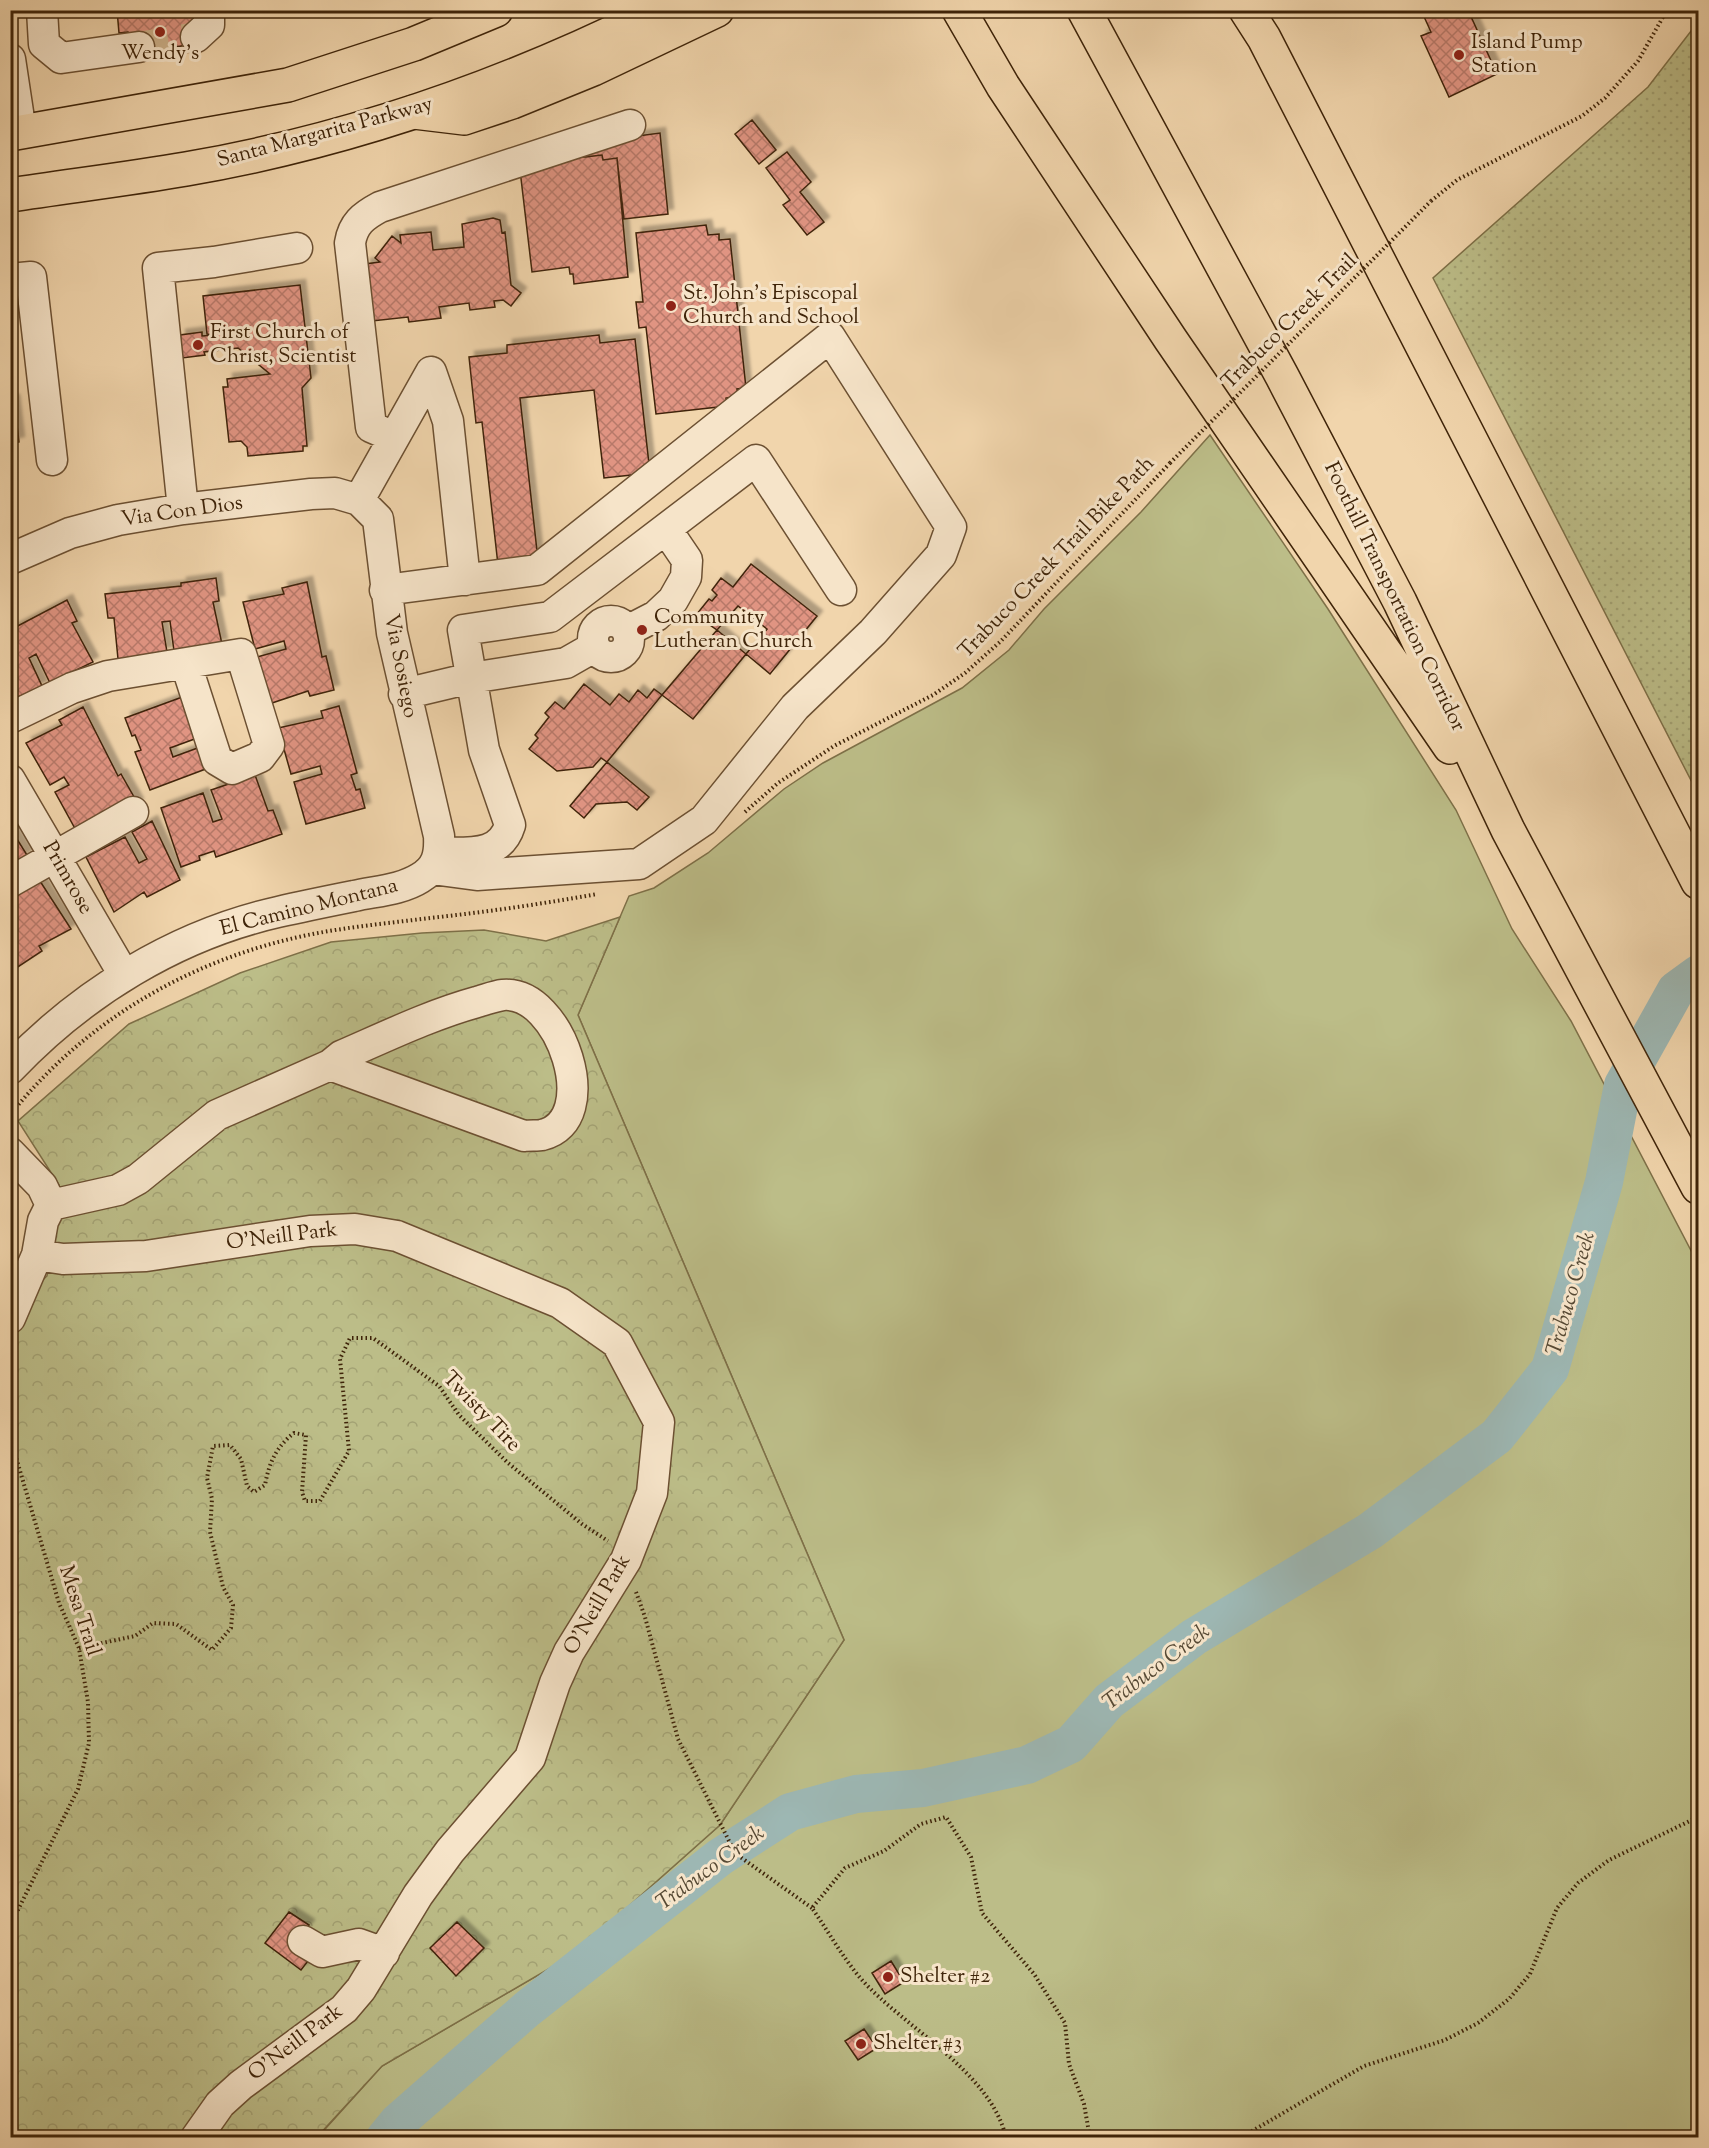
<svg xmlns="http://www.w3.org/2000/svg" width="1709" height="2148" font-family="'Sorts Mill Goudy',serif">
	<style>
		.grass { fill: #bcbd88; stroke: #7e7048; stroke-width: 1.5 }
		.forest { fill: url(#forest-crowns); stroke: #7e7048; stroke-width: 1.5 }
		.park { fill: url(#park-dots); stroke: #7e7048; stroke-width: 1.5 }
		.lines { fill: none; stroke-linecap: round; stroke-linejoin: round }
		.river { stroke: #9db7b3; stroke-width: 38 }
		.building { fill: url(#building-cross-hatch); stroke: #3f2409; stroke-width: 1.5; filter: url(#shadow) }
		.minor-tunnel { stroke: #cdb28b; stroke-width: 30; stroke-dasharray: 30 15; stroke-linecap: butt }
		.minor-casing { stroke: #6c5032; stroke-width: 33 }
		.major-casing { stroke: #3f2409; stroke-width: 36 }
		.highway-casing { stroke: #3f2409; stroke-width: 36 }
		.path { stroke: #3f2409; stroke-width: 4; stroke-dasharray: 1.5 3; stroke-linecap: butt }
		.minor { stroke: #f6e4c9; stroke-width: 30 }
		.major { stroke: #f1d5ac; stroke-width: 33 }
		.highway { stroke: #f1d5ac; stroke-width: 33 }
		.path-bridge { stroke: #3f2409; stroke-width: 4; stroke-dasharray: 1.5 3; stroke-linecap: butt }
		.poi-dot { fill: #8f2418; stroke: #f6e4c9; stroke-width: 2 }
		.labels { text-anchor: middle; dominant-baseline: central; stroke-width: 6; stroke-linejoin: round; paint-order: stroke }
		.poi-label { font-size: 21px; fill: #3f2409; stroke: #f6e4c9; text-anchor: start }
		.street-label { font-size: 21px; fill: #3f2409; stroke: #f6e4c9 }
		.water-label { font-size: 22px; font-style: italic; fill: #564934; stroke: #f6e4c9 }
	</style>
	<defs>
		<pattern id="forest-crowns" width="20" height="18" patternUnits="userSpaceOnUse" patternTransform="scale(1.5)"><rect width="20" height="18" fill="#bcbd88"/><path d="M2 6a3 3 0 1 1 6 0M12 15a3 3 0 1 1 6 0" fill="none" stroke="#a3a274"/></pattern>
		<pattern id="park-dots" width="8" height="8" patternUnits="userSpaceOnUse" patternTransform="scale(1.5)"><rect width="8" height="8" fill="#bcbd88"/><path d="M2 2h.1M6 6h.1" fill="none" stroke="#a3a274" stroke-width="1.8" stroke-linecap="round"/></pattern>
		<pattern id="building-cross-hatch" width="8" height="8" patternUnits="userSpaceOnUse" patternTransform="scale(1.5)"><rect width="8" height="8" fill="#e09482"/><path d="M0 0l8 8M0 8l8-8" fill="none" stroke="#b77969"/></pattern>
		<filter id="shadow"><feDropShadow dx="5.5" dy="-5.5" stdDeviation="1.5" flood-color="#0004"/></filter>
	</defs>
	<rect width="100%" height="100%" fill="#f1d5ac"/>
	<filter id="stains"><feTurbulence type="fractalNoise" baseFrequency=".00333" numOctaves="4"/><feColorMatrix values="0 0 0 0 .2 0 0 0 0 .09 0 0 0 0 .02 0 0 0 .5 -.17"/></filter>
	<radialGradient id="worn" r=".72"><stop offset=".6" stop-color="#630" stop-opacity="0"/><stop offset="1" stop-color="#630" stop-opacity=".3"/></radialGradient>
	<path class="grass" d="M1210 435 1328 609 1456 810 1512 929 1571 1021 1698 1264V2137L317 2138 382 2066 576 1953 720 1825 844 1640 578 1015 629 896 654 888 708 853 784 789 823 763 962 688 1009 650 1044 609 1141 512Z"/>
	<path class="forest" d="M620 917 578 1015 844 1640 720 1825 576 1953 382 2066 317 2137H11L10 1352 30 1292 47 1276 57 1217 59 1185 18 1121 129 1024 240 973 331 942 422 933 484 930 546 941Z"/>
	<path class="park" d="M1698 22V794L1433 278 1648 87Z"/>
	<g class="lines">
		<path class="river" d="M385 2138 398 2122 527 2009 720 1857 790 1812 856 1794 923 1788 1027 1765 1071 1744 1109 1701 1194 1637 1370 1531 1497 1436 1550 1369 1604 1182 1623 1085 1676 990 1698 974"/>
	</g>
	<path class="building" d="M117 10H198L193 44 140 53 128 32 119 33Z
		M1421 10H1468L1497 74 1449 97 1421 36 1431 32Z
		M752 120 776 150 759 164 735 134Z
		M660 133 668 214 624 219 617 158 603 160 602 155 586 157 585 143Z
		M787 152 811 182 800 192 824 222 807 235 783 205 790 200 766 168Z
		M602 155 603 160 617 158 628 277 574 284 573 274H570L569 267 532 272 520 170 538 162Z
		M493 218 500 220 502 233 505 232 511 285 521 293 511 306 503 300 494 301 495 307 470 310 469 303 439 307 441 318 409 322 408 317 372 321 365 264 380 262 375 258 392 236 401 243 400 235 431 232 433 250 464 247 462 224Z
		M706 225 708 235 719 234V240L730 239 746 388 737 389 738 396 726 398 727 406 656 414 646 327 639 328 636 302H643L636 233Z
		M300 285 311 378 302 388 307 446H303V451L248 456 247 447 241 441 229 442 223 387H228L227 379 270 374 238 348 204 352 205 355 182 358 180 335 202 332V336L215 335 207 334 203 296Z
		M599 335 600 343 635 339 650 473 604 478 594 390 520 398 538 560 498 565 482 422 476 423 469 357 507 353V345Z
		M10 400H14L19 442 10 444Z
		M751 564 817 616 770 674 746 654 767 629 738 606 717 630 696 615 709 599 712 601 717 595 712 590 721 578 733 587Z
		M216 578 219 601 213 602 222 644 174 651 170 621 162 622 167 652 118 659 114 618H108L105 594 181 586V583Z
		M307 582 322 657 326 656 334 690 310 696 308 691 269 704 257 657 286 649 284 641 255 649 243 602 284 594 282 588Z
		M67 600 77 621 72 623 93 662 50 683 36 654 29 658 42 686 10 701V630Z
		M717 630 746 654 693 719 662 695Z
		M584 684 610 705 619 694 629 702 638 690 647 698 654 689 662 695 607 762 601 758 593 767 557 771 529 749 538 738 535 735 549 717 545 713 555 702 564 709Z
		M185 696 200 737 170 748 173 757 203 746 211 767 150 790 135 752 141 750 135 735 132 736 125 718Z
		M339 706 357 773 351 775 356 790 360 789 365 808 306 824 294 782 322 774 320 766 291 774 278 728 323 718 321 711Z
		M83 707 118 776 121 774 138 804 78 834 55 792 69 785 64 777 50 785 26 743 62 725 59 720Z
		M607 762 649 797 637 810 627 802 596 804 584 818 570 806Z
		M255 775 268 811 273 810 282 834 216 857 214 851 199 856 200 860 181 867 161 808 203 793 213 822 222 819 211 790Z
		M152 821 180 880 147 897 144 892 114 912 86 857 125 837 139 863 147 859 132 832Z
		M10 828 27 855 10 865Z
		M38 878 71 929 39 946 42 951 13 970 10 974V931L16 927 10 918V895Z
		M289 1912 309 1925 291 1948 308 1961 301 1970 265 1943Z
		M457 1922 484 1948 456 1976 430 1948Z
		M891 1961 904 1982 885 1994 872 1973Z
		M864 2029 877 2048 858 2060 845 2041Z"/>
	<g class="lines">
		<path class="minor-tunnel" d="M139 47 196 37"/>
		<g class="minor-casing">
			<path id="minor" d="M42 10 44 44 61 58 139 47
				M196 37 209 25V10
				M10 59 21 132
				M10 279 31 277 52 460
				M431 372 448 421 465 580
				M394 437 371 427 350 243C353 224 363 216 380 207L630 125
				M359 500 431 372
				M183 509 158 268 214 262 297 248
				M10 559 70 533 118 520 183 509 311 494 335 493 359 500 378 519 392 633 439 836C440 855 437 868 420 878 401 890 376 891 354 896 329 901 304 906 278 912 176 935 82 993 10 1069
				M385 590 537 570 830 337 951 527 941 555 873 632 795 707 704 820 639 864 477 875 432 869
				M593 639a18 18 0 1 1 36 0a18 18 0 1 1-36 0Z
				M627 631 656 616 673 600 686 577 687 560 666 529
				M404 694 471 678 566 663 594 647
				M10 718 72 688 108 676 241 654 269 745 260 757 232 769 217 760 186 664
				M10 780 124 975
				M440 853C468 852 500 858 510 825L484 750 463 630 550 617 756 460 841 590
				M10 882 133 812
				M10 1153 42 1186 51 1205
				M51 1205 118 1190 138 1179 217 1115 330 1065 341 1056C385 1037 430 1015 477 1002 485 1000 494 996 503 995 561 990 604 1121 542 1135 537 1136 530 1135 524 1136L330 1065
				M37 1255 63 1259 146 1256 310 1231 355 1229 397 1236 560 1303 617 1343 659 1422 652 1493 626 1560 569 1652 555 1683 530 1758 450 1851 418 1895 361 1989 344 2009 241 2085 220 2104 196 2138
				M10 1318 37 1255 43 1221 51 1205
				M303 1941 322 1952 359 1944 384 1953"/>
		</g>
		<g class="major-casing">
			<path id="major" d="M10 134 288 85 414 44 496 10
				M10 195C69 186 128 179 186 169 350 141 511 84 659 10"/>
		</g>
		<g class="highway-casing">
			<path id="highway" d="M959 10 1003 86 1171 340 1450 747
				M1084 10 1282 376 1400 602 1508 830 1698 1187
				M1246 10 1264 38 1698 882
				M414 112 464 118 512 102 593 69 717 10"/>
		</g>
		<path class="path" d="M1431 201 1457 180 1582 116 1605 98 1638 61 1667 10
			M745 812 778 783 834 746 933 695 965 673 1000 642 1170 463
			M10 1115C80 1027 177 967 286 940 333 928 382 924 430 918 486 912 542 904 597 894
			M10 1437 59 1603 79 1648 88 1702 89 1743 78 1789 10 1926
			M636 1592 645 1617 678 1739 733 1849 736 1854 812 1908
			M79 1648 135 1636 153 1623 176 1624 212 1650 231 1628 233 1605 223 1587 210 1532 212 1499 207 1478 213 1446 230 1445 241 1459 247 1486 254 1492 265 1485C269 1463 276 1447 294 1433L306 1435 302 1492 305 1501H320L349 1451 340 1359 350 1338H373L439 1386 459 1415 508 1463 582 1524 608 1541
			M1006 2138C992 2073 904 2027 862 1980 843 1958 828 1931 812 1908L845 1868 884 1851 921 1824 946 1817 971 1857 982 1913 1034 1974 1065 2023 1069 2064 1084 2104 1090 2138
			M1240 2138 1364 2066 1445 2040 1478 2023 1509 1999 1530 1974 1557 1908 1578 1883 1609 1860 1698 1817"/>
		<use href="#minor" class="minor"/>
		<use href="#major" class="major"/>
		<use href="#highway" class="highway"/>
		<path class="path-bridge" d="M1170 463 1431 201"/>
	</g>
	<g class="poi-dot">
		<circle cx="160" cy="32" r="6"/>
		<circle cx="1459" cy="55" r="6"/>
		<circle cx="671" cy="306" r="6"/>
		<circle cx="198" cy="345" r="6"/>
		<circle cx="642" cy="630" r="6"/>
		<circle cx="888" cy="1977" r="6"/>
		<circle cx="861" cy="2044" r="6"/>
	</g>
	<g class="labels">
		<g class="poi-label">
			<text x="1471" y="43">Island Pump<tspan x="1471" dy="24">Station</tspan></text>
			<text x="160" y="54" text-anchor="middle">Wendy's</text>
			<text x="683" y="294">St. John's Episcopal<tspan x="683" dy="24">Church and School</tspan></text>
			<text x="210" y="333">First Church of<tspan x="210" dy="24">Christ, Scientist</tspan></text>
			<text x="654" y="618">Community<tspan x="654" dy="24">Lutheran Church</tspan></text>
			<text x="900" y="1977">Shelter #2</text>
			<text x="873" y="2044">Shelter #3</text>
		</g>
		<g class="street-label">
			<text transform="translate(325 133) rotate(-15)">Santa Margarita Parkway</text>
			<text transform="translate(1290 322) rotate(-45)">Trabuco Creek Trail</text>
			<text transform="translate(182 512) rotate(-8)">Via Con Dios</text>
			<text transform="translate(1057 558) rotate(-46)">Trabuco Creek Trail Bike Path</text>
			<text transform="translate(1394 597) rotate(64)">Foothill Transportation Corridor</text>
			<text transform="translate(400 666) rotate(79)">Via Sosiego</text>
			<text transform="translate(67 878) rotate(60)">Primrose</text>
			<text transform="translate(309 908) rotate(-14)">El Camino Montana</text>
			<text transform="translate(282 1237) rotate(-7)">O'Neill Park</text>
			<text transform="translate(481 1412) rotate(46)">Twisty Tire</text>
			<text transform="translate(598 1605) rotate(-60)">O'Neill Park</text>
			<text transform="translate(79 1611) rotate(72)">Mesa Trail</text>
			<text transform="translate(296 2043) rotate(-37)">O'Neill Park</text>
		</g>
		<g class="water-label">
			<text transform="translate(1572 1294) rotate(-74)">Trabuco Creek</text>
			<text transform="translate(1157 1668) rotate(-37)">Trabuco Creek</text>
			<text transform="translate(711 1869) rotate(-36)">Trabuco Creek</text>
		</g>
	</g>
	<rect width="1709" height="2148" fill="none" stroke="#f1d5ac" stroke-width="36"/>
	<rect x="12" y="12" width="1685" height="2124" fill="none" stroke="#3f2409" stroke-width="3"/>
	<rect x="18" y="18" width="1673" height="2112" fill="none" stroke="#3f2409" stroke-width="1.5"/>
	<rect width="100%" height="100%" filter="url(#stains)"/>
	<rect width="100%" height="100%" fill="url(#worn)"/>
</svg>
